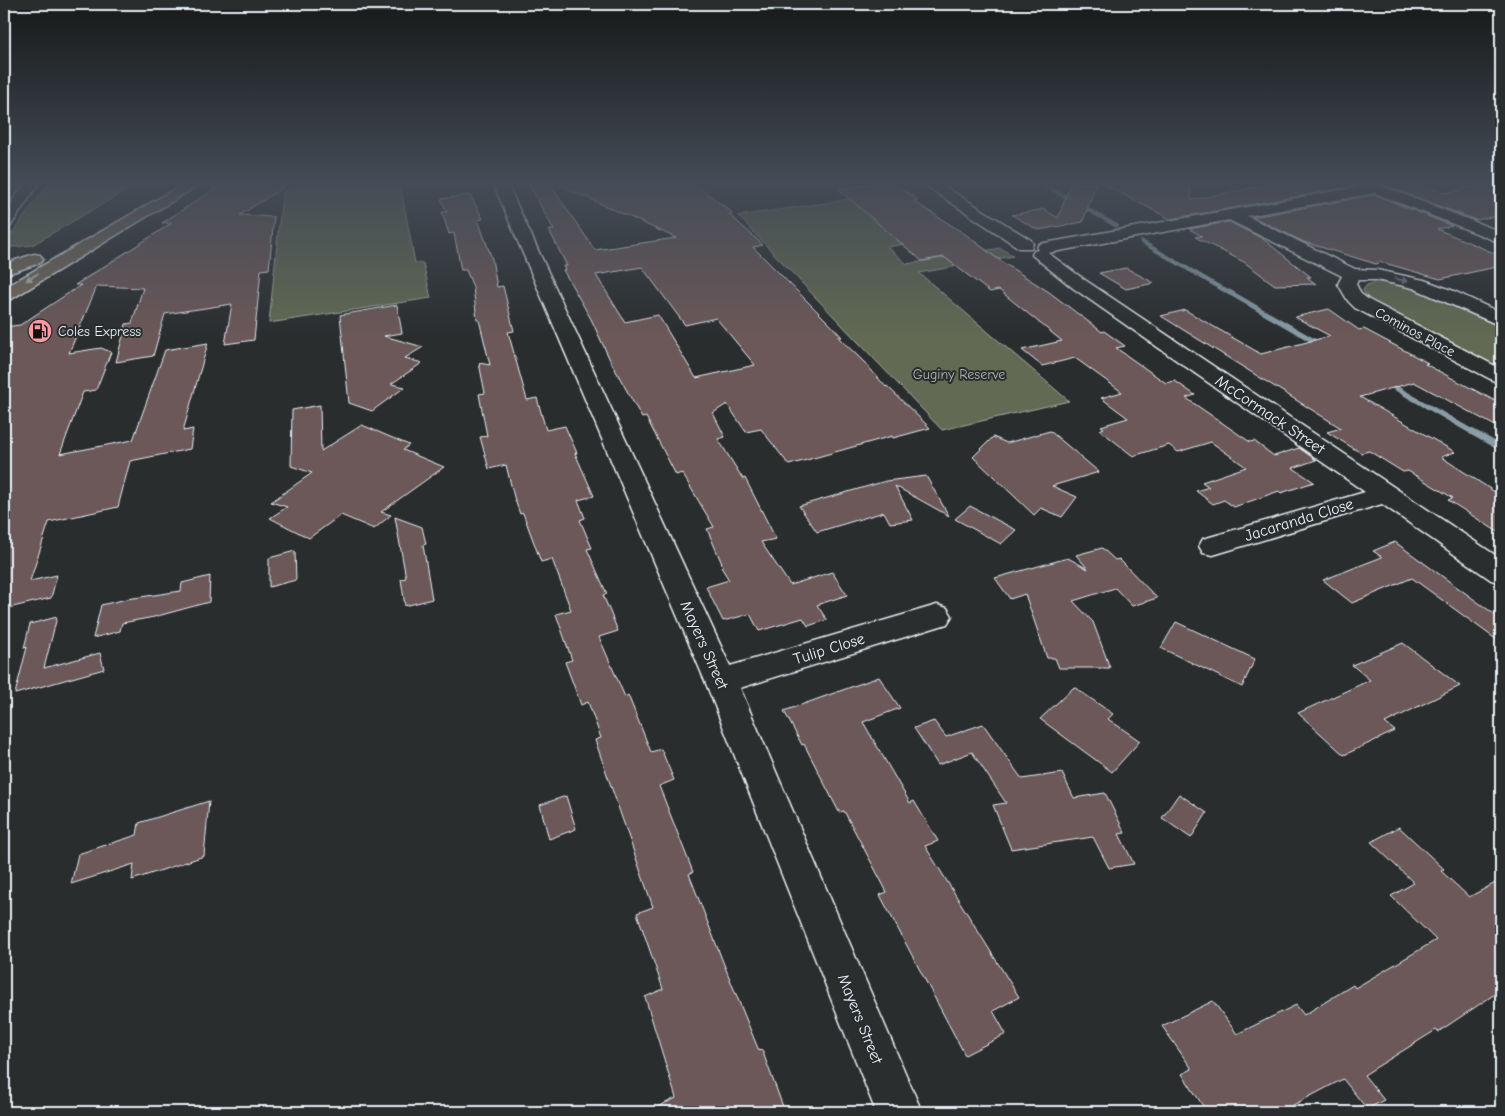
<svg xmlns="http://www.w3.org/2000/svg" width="1505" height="1116" font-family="'Comic Neue',sans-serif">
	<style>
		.green { fill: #626b52; stroke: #a5aea5 }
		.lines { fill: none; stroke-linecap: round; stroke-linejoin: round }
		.stream-far2 { stroke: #8a9da6; stroke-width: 4 }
		.stream-far1 { stroke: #8a9da6; stroke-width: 5 }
		.stream { stroke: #8a9da6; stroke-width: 6 }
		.building { fill: #6c5959; stroke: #e8f1f8; fill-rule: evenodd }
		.minor-casing { stroke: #e8f1f8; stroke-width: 3 }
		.major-casing { stroke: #e8f1f8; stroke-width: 3 }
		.minor { fill: #2a2d2e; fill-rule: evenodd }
		.major { fill: #746a5a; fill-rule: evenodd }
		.oneway { fill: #babbb9 }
		.oneway2 { fill: #6c7275 }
		.labels { text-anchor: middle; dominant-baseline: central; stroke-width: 4; stroke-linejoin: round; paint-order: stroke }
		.far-poi-label { font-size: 14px; fill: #e8f1f8; stroke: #2a2d2e; text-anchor: start }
		.far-street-label { font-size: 14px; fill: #e8f1f8; stroke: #2a2d2e }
		.far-park-label { font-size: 14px; fill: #acb5ad; stroke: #2a2d2e }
		.street-label { font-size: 16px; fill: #e8f1f8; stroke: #2a2d2e }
	</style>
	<rect width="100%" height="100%" fill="#2a2d2e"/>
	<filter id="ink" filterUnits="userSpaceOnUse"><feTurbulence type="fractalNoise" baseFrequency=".02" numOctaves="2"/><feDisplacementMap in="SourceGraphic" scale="10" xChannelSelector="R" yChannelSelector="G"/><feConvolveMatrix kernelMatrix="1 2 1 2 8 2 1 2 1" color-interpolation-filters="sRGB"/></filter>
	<g filter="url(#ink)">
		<path class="green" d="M49 183H139L32 245 4 248V244Z
			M297 183H400L415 263H423L431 298 269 323 282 194Z
			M872 196 929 240 887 247 907 264 1001 248 1013 256 919 273 1069 401 942 430 738 216Z
			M1376 282C1422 286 1460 307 1501 326V368L1379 307 1368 299 1363 290 1367 285Z"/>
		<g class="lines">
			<path class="stream-far2" d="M1041 183 1117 226
				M1142 242 1231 294"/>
			<path class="stream-far1" d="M1229 292 1319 344
				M1387 383 1474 433"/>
			<path class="stream" d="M1472 432 1501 448"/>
		</g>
		<path class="building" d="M224 183H290L240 215 274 217 269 269 261 270 254 340 225 344 232 304 165 314 153 356 116 362 126 324 132 323 143 288 97 286 69 353 101 348 111 352 96 390 83 392 60 454 133 440 165 350 208 343 183 431 193 429 190 449 130 461 118 507 49 522 30 581 57 575 51 598 4 609V327L20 325 81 285H75L172 223H162Z
			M528 183H549L595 250 676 238 555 183H693L733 213 729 214 763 245 753 247 830 324 842 337H838L865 363 886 387 887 386 930 428 893 438 892 436 789 465 761 429 746 432 727 404 713 413 725 437 718 439 743 479 745 478 776 539 761 542 790 585 832 572 847 595 817 605 827 620 808 626 803 618 759 631 750 614 723 621 706 587 729 580 721 567 723 566 707 529 714 527 682 473 676 475 646 417 642 418 611 362 591 319 563 270H565L563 266H567L549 230H554ZM642 267 685 325 716 318 755 365 696 378 658 315 625 322 596 275Z
			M878 183H894L918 200 913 201 965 234 1002 262 1049 292 1102 332 1104 331 1125 346 1116 348 1166 383 1175 381 1195 395 1186 398 1250 442 1254 441 1274 456 1299 448 1316 460 1293 468 1314 482 1281 493 1279 491 1234 507 1224 500 1213 504 1196 491 1209 487 1202 482 1246 467 1211 442 1178 452 1169 445 1133 456 1100 430 1104 428 1101 426 1128 418 1101 398 1122 392 1075 358 1042 366 1022 350 1062 341 999 290 990 292 944 257 922 261 838 189Z
			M1071 183H1096L1083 222 1038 230 1012 215 1044 209 1058 218Z
			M1101 183H1190L1191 200 1277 183H1352L1355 186 1170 219Z
			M1379 183H1420L1445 193 1491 183H1501V215L1476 220Z
			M470 195 483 219 478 220 492 259 497 287 503 286 514 331 508 332 527 400 537 398 546 430 565 426 577 453H575L594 496 578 500 585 518 580 520 592 548 587 549 607 594 603 595 618 631 599 637 625 697 628 695 651 752 661 749 674 780 659 786 693 872 689 874 723 962 759 1051 762 1050 785 1112H647L676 1098 645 997 663 989 637 913 653 907 595 740 601 738 588 702 581 705 565 662 572 660 556 614 571 610 552 559 541 562 523 513 520 514 514 497 506 465 489 469 480 437 487 436 479 394 485 393 479 363 490 365 479 320H477L473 287 466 270H461L454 233 449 234 442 212H447L441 199Z
			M1375 195 1452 226 1437 229 1501 256V266L1440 279 1381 262 1376 264 1304 242 1253 217Z
			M1229 222 1263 239 1311 277H1307L1316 284 1275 285 1244 262 1195 237 1202 236 1189 229Z
			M1126 268 1154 283 1126 289 1099 273Z
			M397 305 402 333 384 336 423 347 405 358 422 363 391 384 405 387 372 411 349 403 340 315Z
			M1329 309 1359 330 1364 329 1428 363 1425 364 1501 404V429L1414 382 1360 397 1455 452 1441 457 1501 496V534L1448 500 1453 498 1408 471 1403 472 1369 451 1361 453 1327 432 1341 428 1161 316 1185 310 1261 354 1330 336 1295 317Z
			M320 405 321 451 362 425 409 445 403 450 444 467 381 512 391 515 374 529 341 515 309 538 270 518 287 507 271 502 312 473 291 466 292 410Z
			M1050 431 1099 472 1052 486 1077 497 1062 517 1041 508 1034 515 973 457 993 437 1007 443Z
			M926 476 949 516 895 486 913 520 890 523 884 512 817 532 799 506 886 481Z
			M970 506 1016 530 1001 544 955 519Z
			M395 517 422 527 426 544 423 545 432 599 405 606 401 579 406 578Z
			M1395 542 1501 619V643L1412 578 1352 603 1323 580 1382 557 1373 551Z
			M1102 548 1115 560 1119 559 1157 598 1132 606 1115 588 1073 601 1093 622 1110 668H1059L1055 658H1047L1025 594 1010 599 995 578 1068 558 1088 569 1076 555Z
			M295 551 296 580 269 587V558Z
			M210 576 209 602 154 617 122 623 120 631 93 638 101 605 127 599 181 591 182 583Z
			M57 617 44 668 100 653 104 669 15 694 27 647 24 648 30 624Z
			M1176 622 1255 659 1242 687 1161 648Z
			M1403 643 1460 686 1385 723 1395 731 1344 755 1298 713 1370 680 1352 665Z
			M879 677 900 708 863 722 910 803 914 801 938 841 925 846 1019 997 993 1011 1006 1034 965 1055 880 895 887 892 844 811 839 812 804 744 802 745 784 711Z
			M1074 687 1113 714 1108 719 1140 741 1112 772 1040 719Z
			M934 721 946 737 983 724 1022 779 1062 773 1074 798 1105 793 1125 833 1119 834 1134 864 1109 868 1093 837 1011 849 993 805 1006 803 972 752 938 765 914 728Z
			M1179 794 1207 813 1191 838 1162 818Z
			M566 796 576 829 549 839 540 805Z
			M209 801 204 856 132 880 134 864 71 884 78 854 137 835 139 823Z
			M1399 827 1444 869 1441 871 1469 897 1501 880V990L1438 1032 1436 1030 1364 1075 1384 1100 1367 1109 1343 1079 1280 1112H1207L1182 1074 1192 1069 1162 1026 1213 1001 1237 1034 1296 1005 1304 1015 1353 985 1355 988 1436 940 1391 896 1414 883 1371 842Z"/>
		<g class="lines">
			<g class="minor-casing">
				<path id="minor" d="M25 183H39L10 227 4 229V213Z
					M493 183H507L730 666 937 605 947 608 952 616 947 624 740 688 922 1112H876L705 681Z
					M922 183H939L1031 240 1033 244 1031 248H1019Z
					M1354 183H1374L1501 232V243L1375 193 1247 216 1355 269 1377 270 1424 280 1454 291 1501 313V326L1413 288 1377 280H1358L1356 284 1361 294 1369 300 1501 369V383L1494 381 1355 308 1348 301 1338 284 1342 276 1229 220 1048 253 1085 280 1501 559V583L1491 580 1382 504 1213 555 1203 553 1199 546 1203 539 1365 492 1073 288 1032 255 1034 251 1038 250 1037 248 1039 244 1045 243 1359 187Z"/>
			</g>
			<g class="major-casing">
				<path id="major" d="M185 183H202L10 300 4 301V288Z
					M34 254 40 255 43 259 40 263 4 275V264Z"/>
			</g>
			<use href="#minor" class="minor"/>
			<use href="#major" class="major"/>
		</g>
		<defs><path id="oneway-solid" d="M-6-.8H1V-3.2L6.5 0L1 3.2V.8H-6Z" transform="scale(1.25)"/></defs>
		<use class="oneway" href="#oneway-solid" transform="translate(32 277) rotate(149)"/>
		<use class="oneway2" href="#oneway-solid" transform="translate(1401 280) rotate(13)"/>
	</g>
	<linearGradient id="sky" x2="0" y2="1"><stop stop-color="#171919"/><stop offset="0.54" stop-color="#444c57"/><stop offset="1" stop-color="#444c57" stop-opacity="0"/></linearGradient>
	<rect width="1505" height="339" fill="url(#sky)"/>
	<defs>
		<g id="fuel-disc" transform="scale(1.25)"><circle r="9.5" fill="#ff9aa2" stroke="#2a2d2e"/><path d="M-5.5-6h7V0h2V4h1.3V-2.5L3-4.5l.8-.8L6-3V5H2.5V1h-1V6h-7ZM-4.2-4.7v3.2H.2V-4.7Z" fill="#111"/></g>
	</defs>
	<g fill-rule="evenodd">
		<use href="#fuel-disc" x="40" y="331"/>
	</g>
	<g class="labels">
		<g class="far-poi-label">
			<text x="58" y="331">Coles Express</text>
		</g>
		<g class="far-street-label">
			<text transform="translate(1415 332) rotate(28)">Cominos Place</text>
		</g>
		<g class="far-park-label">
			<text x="959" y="374">Guginy Reserve</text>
		</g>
		<g class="street-label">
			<text transform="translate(1270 415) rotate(34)">McCormack Street</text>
			<text transform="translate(1299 520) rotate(-17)">Jacaranda Close</text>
			<text transform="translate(704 645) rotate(66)">Mayers Street</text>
			<text transform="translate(829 649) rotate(-17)">Tulip Close</text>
			<text transform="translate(860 1019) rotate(68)">Mayers Street</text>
		</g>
	</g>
	<rect width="1505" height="1116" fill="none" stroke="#2a2d2e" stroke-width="20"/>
	<rect x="10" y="10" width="1485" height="1096" fill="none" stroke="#e8f1f8" stroke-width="2" filter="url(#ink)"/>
</svg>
